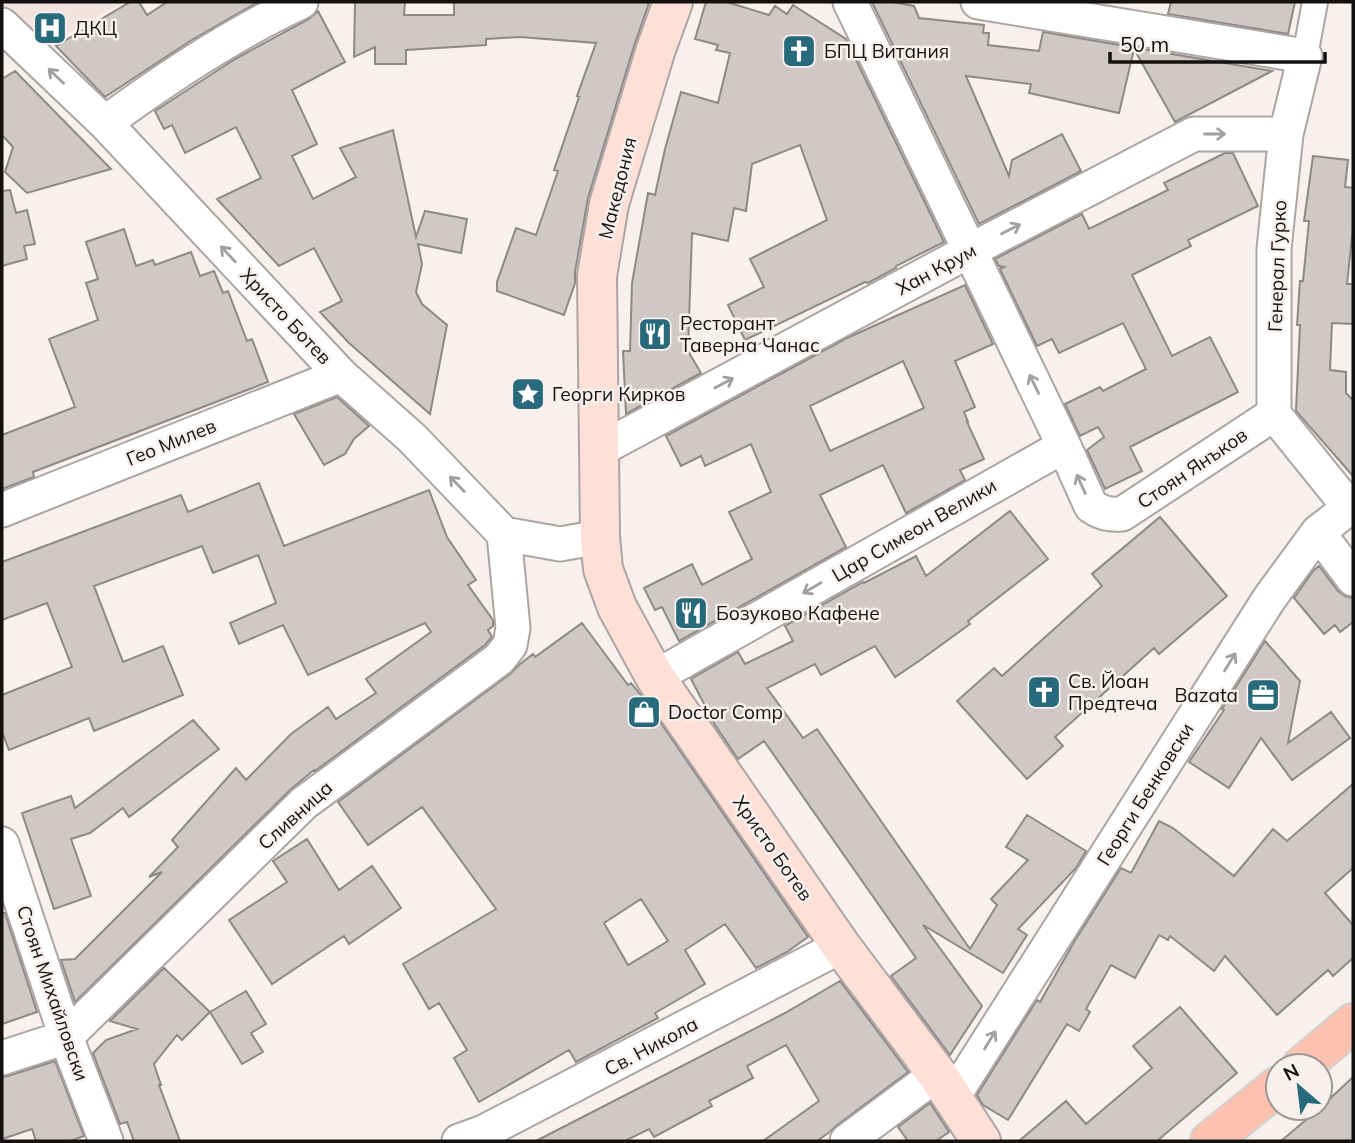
<svg xmlns="http://www.w3.org/2000/svg" width="1355" height="1143" font-family="Mulish,sans-serif">
	<style>
		.built { fill: #f1e3dd }
		.building { fill: #cfc8c6; stroke: #8e8886; stroke-width: 2; fill-rule: evenodd }
		.lines { fill: none; stroke-linecap: round; stroke-linejoin: round }
		.pedestrian-casing { stroke: #aca5a3; stroke-width: 28 }
		.minor-casing { stroke: #aca5a3; stroke-width: 37 }
		.secondary-casing { stroke: #aca5a3; stroke-width: 42 }
		.primary-casing { stroke: #d0cfcf; stroke-width: 42 }
		.pedestrian { stroke: #fff; stroke-width: 24 }
		.minor { stroke: #fff; stroke-width: 33 }
		.secondary { stroke: #fee0d7; stroke-width: 38 }
		.primary { stroke: #fcc2af; stroke-width: 38 }
		.oneway { stroke: #a1a09f }
		.labels { text-anchor: middle; dominant-baseline: central; stroke-width: 5; stroke-linejoin: round; paint-order: stroke }
		.poi-label { font-size: 19px; fill: #131110; stroke: #f7f0ed; text-anchor: start }
		.street-label { font-size: 19px; fill: #131110; stroke: #f7f0ed }
	</style>
	<rect width="100%" height="100%" fill="#f7f0ed"/>
	<path class="built" d="M2 2H124L43 47 2 8Z"/>
	<path class="building" d="M130 2H139L147 15 167 2H258L190 41 105 97 56 46Z
		M355 2H405L404 15H454V2H645L649 3 634 46 588 198 575 272V283L564 315 497 291V282L516 228 536 235 558 171 554 170 579 97 577 96 596 43 520 37 486 39V45L406 50V64H375V47L354 57Z
		M706 2H727L769 15 775 6 787 14 793 5 846 39 944 242 896 266V268L868 283 865 282 745 340 728 305 764 287 750 259 827 220 800 145 752 164 746 211 734 208 728 241 692 233 688 351 701 373 626 414 623 351H630L632 283 648 193 655 195 665 149 681 92 718 103 730 53 716 50 718 45 695 39Z
		M872 2H892L914 6 919 18 984 25 983 33H989L988 45 1039 51 1043 32 1272 71 1175 122 1134 49 1119 113 1029 93 1031 84 966 76 1009 176 1012 160 1062 134 1081 171 979 224Z
		M1171 2H1295L1288 34 1168 14Z
		M318 11 345 62 292 90 317 144 292 156 313 199 356 177 340 148 393 130 416 237 425 211 467 219 461 253 418 244 422 264 416 292 422 304 447 325 430 414 349 343 320 312 342 301 314 248 279 266 217 199 261 178 236 127 185 153 172 125 164 129 155 111 235 59 309 19Z
		M15 71 111 169 27 193 5 172 13 147 2 135V79Z
		M1225 153H1233L1258 206 1188 240 1191 246 1132 275 1172 356 1210 337 1238 392 1130 447 1142 471 1105 489 1087 450 1104 437 1098 427 1080 436 1065 404 1100 387 1103 391 1146 369 1123 323 1059 353 1052 339 1037 346 1000 269 1004 267 999 266 995 259 1082 214 1089 229 1168 190 1164 183Z
		M1313 156 1348 160 1345 187 1353 188V227L1347 284H1353V324L1332 323 1330 370 1346 372V393L1353 400V476L1296 411 1300 325H1297L1300 281H1303L1309 221H1304Z
		M10 190 16 213 27 210 35 244 24 246 27 259 2 266V191Z
		M124 229 136 266 153 260 155 265 191 252 200 276 214 271 223 293 228 291 247 341 252 339 268 382 33 472 34 477 2 489V435L75 407 49 339 98 320 86 283 98 279 86 242Z
		M965 285 993 344 955 361 975 407 964 412 968 422H967L984 459 960 470 965 480 906 513 883 465 820 495 846 547 679 641 662 607 655 610 644 588 692 564 702 585 752 559 729 512 771 492 751 444 705 466 701 456 681 466 666 436 847 338ZM903 361 924 408 830 451 810 406Z
		M337 397 369 426 354 439 345 454 324 465 294 414Z
		M259 483 284 546 429 490 447 537 476 580 468 585 493 620V626L488 630 492 637 485 645 315 771 314 770 291 789 75 1002 61 960 75 959 162 872 149 877 178 847 172 840 236 768 246 780 291 734 328 707 336 719 376 693 366 679 431 632 425 623 308 675 283 625 239 644 230 623 276 603 258 555 213 573 202 546 94 586 123 662 163 646 183 695 94 731 89 718 9 750 2 732V695L72 667 47 603 2 620V562L181 495 188 512Z
		M1010 511 1048 559 968 621 970 624 919 661 895 677 875 646 821 675 815 664 767 688 803 738 817 729 970 949 997 905 991 899 1028 860 1006 847 1027 815 1086 851 1076 868 1018 929 1027 935 1003 973 923 925 982 1006 950 1055 891 976 916 958 764 741 738 759 715 725 691 679 738 652 745 664 793 641 785 626 863 582 864 583 916 556 926 576Z
		M1160 517 1227 596 1159 654 1154 648 1055 737 1063 746 1027 779 957 701 994 668 1002 676 1102 586 1092 574Z
		M1319 566 1338 591 1345 596 1353 598V622L1340 632 1335 625 1324 634 1294 598 1313 571Z
		M582 623 628 685 631 683 645 700 808 937 787 952 756 968 725 924 685 950 705 984 655 1013 658 1018 576 1062 569 1050 479 1102 454 1058 467 1050 439 1003 429 1009 403 964 496 909 422 807 368 845 338 802 510 674 519 665 533 654 535 657ZM641 899 668 941 628 965 604 923Z
		M1265 641 1300 681 1288 743 1331 712 1350 738 1292 780 1261 738 1229 788 1189 762 1224 710 1222 709Z
		M193 720 219 749 129 817 123 808 90 833 71 839 91 896 54 909 22 813 71 796 75 808Z
		M1353 784V868L1325 893 1353 925V958L1333 976 1328 970 1277 1015 1225 956 1214 971 1170 936 1168 940 1159 935 1135 978 1111 965 1086 1009 1090 1012 1079 1031 1067 1024 1008 1120 983 1105 977 1095 1037 1000 1040 1002 1074 942 1121 868 1131 873 1159 821 1173 828 1234 876 1273 829 1287 841Z
		M307 839 339 890 372 866 401 908 349 944 344 936 272 984 229 920 287 882 273 861Z
		M2 913H5L37 1012 2 1024Z
		M164 968 210 1012 182 1040 177 1035 154 1064 161 1085H159L180 1141H134L127 1122 120 1124 93 1053 106 1040 137 1029 110 1021Z
		M840 981 908 1072 836 1126 831 1131 817 1141H763L819 1101 786 1045 747 1066 753 1078 709 1101 712 1106 654 1137 649 1129 625 1141H536L785 1013Z
		M246 991 266 1024 251 1033 263 1052 242 1064 210 1012Z
		M1180 1007 1237 1073 1157 1141H1019L1066 1101 1086 1124 1152 1068 1133 1046Z
		M55 1061 84 1136 70 1141H36L32 1129 2 1139V1077L8 1076Z
		M1353 1077V1141H1281L1320 1108Z
		M930 1103 949 1132 936 1141H908L898 1127Z"/>
	<g class="lines">
		<g class="pedestrian-casing">
			<path id="pedestrian" d="M1305 56 1315 2"/>
		</g>
		<g class="minor-casing">
			<path id="minor" d="M850 2 1064 446 1091 506C1101 513 1109 515 1122 514L1274 414
				M978 2 1305 56 1286 134 1274 249V414L1349 507
				M2 25 105 123 341 375 412 438 504 534 560 544 600 537
				M105 123C166 78 232 34 301 2
				M599 450 969 251 1194 134H1286
				M2 510 341 375
				M1318 532 1353 579
				M655 677 1064 446
				M2 844 66 1037 106 1141
				M2 1058 66 1037 304 803 499 659 510 645 513 628 504 534
				M953 1097 1269 599 1318 532 1353 505
				M459 1141 484 1132 841 946
				M847 1141 937 1074"/>
		</g>
		<g class="secondary-casing">
			<path id="secondary" d="M673 2 655 52 609 204 597 276 600 537 603 569 617 607 655 677 841 946 937 1074 981 1141"/>
		</g>
		<g class="primary-casing">
			<path id="primary" d="M1302 1066 1353 1023
				M1210 1141 1278 1086"/>
		</g>
		<use href="#pedestrian" class="pedestrian"/>
		<use href="#minor" class="minor"/>
		<use href="#secondary" class="secondary"/>
		<use href="#primary" class="primary"/>
	</g>
	<defs><path id="oneway-shaft" d="M-6 0H5M1.5-3L5.5 0L1.5 3" fill="none" stroke-width="1.6" stroke-linecap="round" stroke-linejoin="round" transform="scale(1.75)"/></defs>
	<g class="oneway">
		<use href="#oneway-shaft" transform="translate(56 76) rotate(-136)"/>
		<use href="#oneway-shaft" transform="translate(1215 134)"/>
		<use href="#oneway-shaft" transform="translate(1011 229) rotate(-27)"/>
		<use href="#oneway-shaft" transform="translate(228 254) rotate(-133)"/>
		<use href="#oneway-shaft" transform="translate(724 383) rotate(-28)"/>
		<use href="#oneway-shaft" transform="translate(1034 384) rotate(-116)"/>
		<use href="#oneway-shaft" transform="translate(457 484) rotate(-134)"/>
		<use href="#oneway-shaft" transform="translate(1081 484) rotate(-114)"/>
		<use href="#oneway-shaft" transform="translate(812 588) rotate(150)"/>
		<use href="#oneway-shaft" transform="translate(1230 662) rotate(-58)"/>
		<use href="#oneway-shaft" transform="translate(990 1040) rotate(-58)"/>
	</g>
	<defs>
		<g id="hospital-square" transform="scale(1.75)"><rect x="-9" y="-9" width="18" height="18" rx="4" fill="#276a7c" stroke="#f7f0ed"/><path d="M-5-5h3v3.5h4V-5h3V5h-3V1.5h-4V5h-3Z" fill="#fff"/></g>
		<g id="church-square" transform="scale(1.75)"><rect x="-9" y="-9" width="18" height="18" rx="4" fill="#276a7c" stroke="#f7f0ed"/><path d="M-1.2-6h2.4v3.5h3.3v2.4h-3.3V6h-2.4V-.1h-3.3v-2.4h3.3Z" fill="#fff"/></g>
		<g id="restaurant-square" transform="scale(1.75)"><rect x="-9" y="-9" width="18" height="18" rx="4" fill="#276a7c" stroke="#f7f0ed"/><path d="M-5-6h1v4h1v-4h1v4h1v-4h1v5L-1.5 .5V6h-2V.5L-5-1ZM5-6V6H3V1.5H1.5Q1.5-4 5-6Z" fill="#fff"/></g>
		<g id="sight-square" transform="scale(1.75)"><rect x="-9" y="-9" width="18" height="18" rx="4" fill="#276a7c" stroke="#f7f0ed"/><path d="M0-6L1.8-2.2L6-1.7L2.9 1.2L3.7 5.4L0 3.3L-3.7 5.4L-2.9 1.2L-6-1.7L-1.8-2.2Z" fill="#fff"/></g>
		<g id="office-square" transform="scale(1.75)"><rect x="-9" y="-9" width="18" height="18" rx="4" fill="#276a7c" stroke="#f7f0ed"/><path d="M-6-3h4V-5.5h4V-3h4V5H-6ZM-1-4.5V-3h2v-1.5ZM-6 0V1H6V0Z" fill="#fff"/></g>
		<g id="shop-square" transform="scale(1.75)"><rect x="-9" y="-9" width="18" height="18" rx="4" fill="#276a7c" stroke="#f7f0ed"/><path d="M-5-2.5h2.3a2.7 3.5 0 0 1 5.4 0H5L5.5 6h-11ZM-1.5-2.5h3a1.5 2.3 0 0 0-3 0Z" fill="#fff"/></g>
	</defs>
	<g fill-rule="evenodd">
		<use href="#hospital-square" x="50" y="28"/>
		<use href="#church-square" x="799" y="51"/>
		<use href="#restaurant-square" x="655" y="334"/>
		<use href="#sight-square" x="528" y="394"/>
		<use href="#restaurant-square" x="691" y="613"/>
		<use href="#church-square" x="1044" y="692"/>
		<use href="#office-square" x="1263" y="695"/>
		<use href="#shop-square" x="644" y="712"/>
	</g>
	<g class="labels">
		<g class="poi-label">
			<text x="74" y="28">ДКЦ</text>
			<text x="824" y="51">БПЦ Витания</text>
			<text x="680" y="323">Ресторант<tspan x="680" dy="22">Таверна Чанас</tspan></text>
			<text x="552" y="394">Георги Кирков</text>
			<text x="716" y="613">Бозуково Кафене</text>
			<text x="1068" y="681">Св. Йоан<tspan x="1068" dy="22">Предтеча</tspan></text>
			<text x="1238" y="695" text-anchor="end">Bazata</text>
			<text x="668" y="712">Doctor Comp</text>
		</g>
		<g class="street-label">
			<text transform="translate(617 188) rotate(-76)">Македония</text>
			<text transform="translate(1277 266) rotate(-88)">Генерал Гурко</text>
			<text transform="translate(936 269) rotate(-28)">Хан Крум</text>
			<text transform="translate(286 316) rotate(47)">Христо Ботев</text>
			<text transform="translate(171 442) rotate(-22)">Гео Милев</text>
			<text transform="translate(1192 468) rotate(-34)">Стоян Янъков</text>
			<text transform="translate(914 530) rotate(-30)">Цар Симеон Велики</text>
			<text transform="translate(1145 794) rotate(-58)">Георги Бенковски</text>
			<text transform="translate(295 815) rotate(-42)">Сливница</text>
			<text transform="translate(773 848) rotate(55)">Христо Ботев</text>
			<text transform="translate(53 993) rotate(71)">Стоян Михайловски</text>
			<text transform="translate(651 1046) rotate(-28)">Св. Никола</text>
		</g>
	</g>
	<rect width="1355" height="1143" fill="none" stroke="#131110" stroke-width="7"/>
	<g transform="translate(1299 1087) rotate(332)"><circle r="33" fill="#f7f0ed" stroke="#9c9795" stroke-width="2"/>
	<path d="M0-5L12 26L0 18L-12 26Z" fill="#276a7c"/>
	<text y="-10" font-size="19" font-weight="bold" text-anchor="middle" fill="#131110">N</text>
	</g>
	<path d="M1110 52v10h215v-10" fill="none" stroke="#131110" stroke-width="3.5"/>
	<text x="1120" y="52" font-size="21" fill="#131110" stroke="#f7f0ed" stroke-width="5" paint-order="stroke">50 m</text>
</svg>
